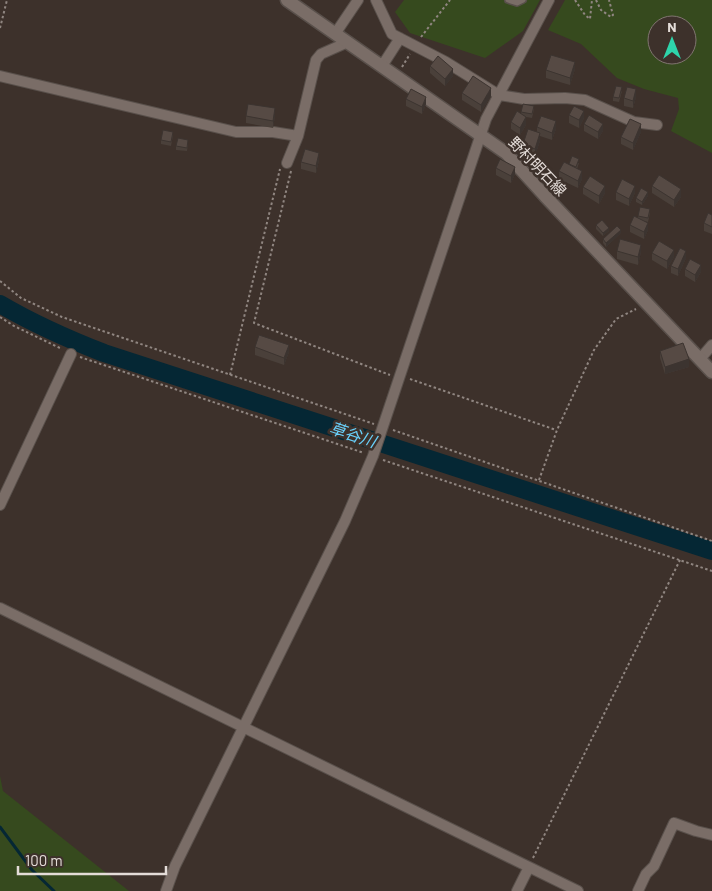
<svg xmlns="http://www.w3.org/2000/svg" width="712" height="891" font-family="Barlow,'Noto Sans JP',sans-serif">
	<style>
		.green { fill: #364a1e; fill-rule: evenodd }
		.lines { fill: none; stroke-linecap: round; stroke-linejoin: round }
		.stream { stroke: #052734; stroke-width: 3 }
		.river { stroke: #052734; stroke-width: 18 }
		.lane-casing { stroke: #59504b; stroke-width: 8 }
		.street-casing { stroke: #59504b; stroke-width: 12 }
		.secondary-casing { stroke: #59504b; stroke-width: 15 }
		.path { stroke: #908681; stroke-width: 2; stroke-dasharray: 2.5 2.5; stroke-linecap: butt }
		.lane { stroke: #7a6d67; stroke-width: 5 }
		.street { stroke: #7a6d67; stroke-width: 10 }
		.secondary { stroke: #7a6d67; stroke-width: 12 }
		.wall { fill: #4a403a }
		.shaded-wall { fill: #3c3430 }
		.building { fill: #564a44; stroke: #3c3430 }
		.labels { text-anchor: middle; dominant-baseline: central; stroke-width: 5; stroke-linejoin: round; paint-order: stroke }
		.street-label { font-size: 15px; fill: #e4dcd8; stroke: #3d312b }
		.water-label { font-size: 16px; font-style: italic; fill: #69d0fa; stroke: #3d312b }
	</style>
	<rect width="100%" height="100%" fill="#3d312b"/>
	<path class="green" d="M404 0H540L523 31 485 58 410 33 395 12Z
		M565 0H712V153L671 131 679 109 678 98 644 89 617 78 581 44 548 30ZM657 25H687V55H657Z
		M0 776 3 791 129 891H0Z"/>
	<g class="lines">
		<path class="stream" d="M0 827 32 870 54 891"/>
		<path class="river" d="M0 304C34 324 68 339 104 353L712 551"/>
		<g class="lane-casing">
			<path id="lane" d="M508 0 517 3 523 0"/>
		</g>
		<g class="street-casing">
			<path id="street" d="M376 0 392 34 446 62 499 95 524 99 565 98 585 100 634 122 657 125
				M335 34 358 0
				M382 66 400 38
				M0 76 236 132H273L298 136 316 60 321 54 348 42
				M287 163 298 136
				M700 359 712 345
				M0 505 71 354
				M0 608 578 891
				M166 891 175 866 345 521 373 456 486 119 549 0
				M517 891 529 867
				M638 891 646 874 654 866 674 823 696 831 712 835"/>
		</g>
		<g class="secondary-casing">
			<path id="secondary" d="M287 0 506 153 545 196 712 372"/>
		</g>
		<path class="path" d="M575 0 585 15 590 19 592 0
			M596 0 601 10 611 17 613 15 609 0
			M0 28 7 0
			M421 37 450 0
			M402 67 410 54
			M291 171 254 323 390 375
			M0 281 21 298 62 317 374 424
			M0 317 14 326 62 349
			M80 357 364 453
			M230 375 280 169
			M410 379 556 430
			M393 430 712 541
			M383 460 712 571
			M539 480 557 430 594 350 616 319 636 309
			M533 858 680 560"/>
		<use href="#lane" class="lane"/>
		<use href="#street" class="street"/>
		<use href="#secondary" class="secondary"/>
	</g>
	<path class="wall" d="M430 66 453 76 445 86 430 73Z
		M575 69 570 85 546 78V70Z
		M622 91 619 102 613 101V97Z
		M462 93 491 96 481 112 462 100Z
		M636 97 633 108 624 106V98Z
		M406 99 426 104 422 114 406 106Z
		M534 109 532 118 526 117V125L520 135 511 129V122L521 114V112Z
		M569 115 584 118 579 128 569 123Z
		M246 116H275L273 128 246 123Z
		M584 124 603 131 598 139 584 131Z
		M537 127 556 129 552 140 540 136V141L535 156 523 152V144L537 132Z
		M641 132 633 150 621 144V137Z
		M173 135 171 146 161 144V140Z
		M188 143 187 151 176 150V146Z
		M319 160 316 173 301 169V162Z
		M579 163 577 169 582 179 578 188 559 179V171L569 165Z
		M496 168 515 174 511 183 496 175Z
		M652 186 681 197 674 207 652 193Z
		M583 187 605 193 599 204 583 194Z
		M616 192 635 193 629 206 616 200Z
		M648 196 642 205 636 202V198Z
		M650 213 648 222 644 221 648 230 644 239 630 232V225L638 218V216Z
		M712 215V234L704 231V223Z
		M596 225 609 231 603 236 596 229Z
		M621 233 606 247 603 243V239Z
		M617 251 641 252 638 265 617 259Z
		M652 253 674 257 667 269 652 260Z
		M686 258 678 276 671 273V266Z
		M685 269 701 272 695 282 685 276Z
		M255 347 289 352 284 365 255 355Z
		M660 351 689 367 665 374 660 358Z"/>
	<path class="shaded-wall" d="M575 62V69L570 85V78Z
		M453 69V76L445 86V79Z
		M491 88V96L481 112V105Z
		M636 89V97L633 108V101Z
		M426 97V104L422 114V107Z
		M275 108V116L273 128V121Z
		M584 111V118L579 128V120Z
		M526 117V125L520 135V128Z
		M556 121V129L552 140V133Z
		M603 124V131L598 139V132Z
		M641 124V132L633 150V143Z
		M540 133V141L535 156V149Z
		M319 153V160L316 173V166Z
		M515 167V174L511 183V176Z
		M582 171V179L578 188V181Z
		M605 186V193L599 204V196Z
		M635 186V193L629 206V199Z
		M681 189V197L674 207V200Z
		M648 192V196L642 205V202Z
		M648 223V230L644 239V232Z
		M609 228V231L603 236V233Z
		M621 230V233L606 247V243Z
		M641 245V252L638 265V257Z
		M674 250V257L667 269V261Z
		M686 251V258L678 276V269Z
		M701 265V272L695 282V275Z
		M289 345V352L284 365V358Z
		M689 359V367L665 374V367Z"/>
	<path class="building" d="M551 55 575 62 570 78 546 70Z
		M438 56 453 69 445 79 430 66Z
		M473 76 491 88 481 105 462 93Z
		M616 86 622 87 619 98 613 97Z
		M627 87 636 89 633 101 624 98Z
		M411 89 426 97 422 107 406 99Z
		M248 104 275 108 273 121 246 116Z
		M523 104 534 106 532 114 521 112Z
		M574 106 584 111 579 120 569 115Z
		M517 111 526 117 520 128 511 122Z
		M589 115 603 124 598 132 584 124Z
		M541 116 556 121 552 133 537 127Z
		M630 119 641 124 633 143 621 137Z
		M528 129 540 133 535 149 523 144Z
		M163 130 173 132 171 142 161 140Z
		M178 138 188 140 187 148 176 146Z
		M305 149 319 153 316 166 301 162Z
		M572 156 579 159 576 167 569 164Z
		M500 159 515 167 511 176 496 168Z
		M564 162 582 171 578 181 559 171Z
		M659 175 681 189 674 200 652 186Z
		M590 176 605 186 599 196 583 187Z
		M622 179 635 186 629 199 616 192Z
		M641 188 648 192 642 202 636 198Z
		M640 207 650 209 648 218 638 216Z
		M708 213 712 215V227L704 223Z
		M634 216 648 223 644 232 630 225Z
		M602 220 609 228 603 233 596 225Z
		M617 226 621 230 606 243 603 239Z
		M620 239 641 245 638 257 617 251Z
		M659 241 674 250 667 261 652 253Z
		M680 248 686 251 678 269 671 266Z
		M690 259 701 265 695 275 685 269Z
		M259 335 289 345 284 358 255 347Z
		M683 343 689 359 665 367 660 351Z"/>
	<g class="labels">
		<g class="street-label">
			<text transform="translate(538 166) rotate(46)">野村明石線</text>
		</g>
		<g class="water-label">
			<text transform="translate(353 434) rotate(18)">草谷川</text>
		</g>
	</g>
	<g transform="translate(672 40)"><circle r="24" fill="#3d312b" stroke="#807570"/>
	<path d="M0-4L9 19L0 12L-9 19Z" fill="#2ed4ab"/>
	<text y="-8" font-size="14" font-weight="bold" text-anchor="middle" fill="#e4dcd8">N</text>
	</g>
	<path d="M18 866v8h148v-8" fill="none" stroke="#e4dcd8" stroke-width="2.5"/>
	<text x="25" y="866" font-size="15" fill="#e4dcd8" stroke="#3d312b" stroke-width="4" paint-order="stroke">100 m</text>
</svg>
